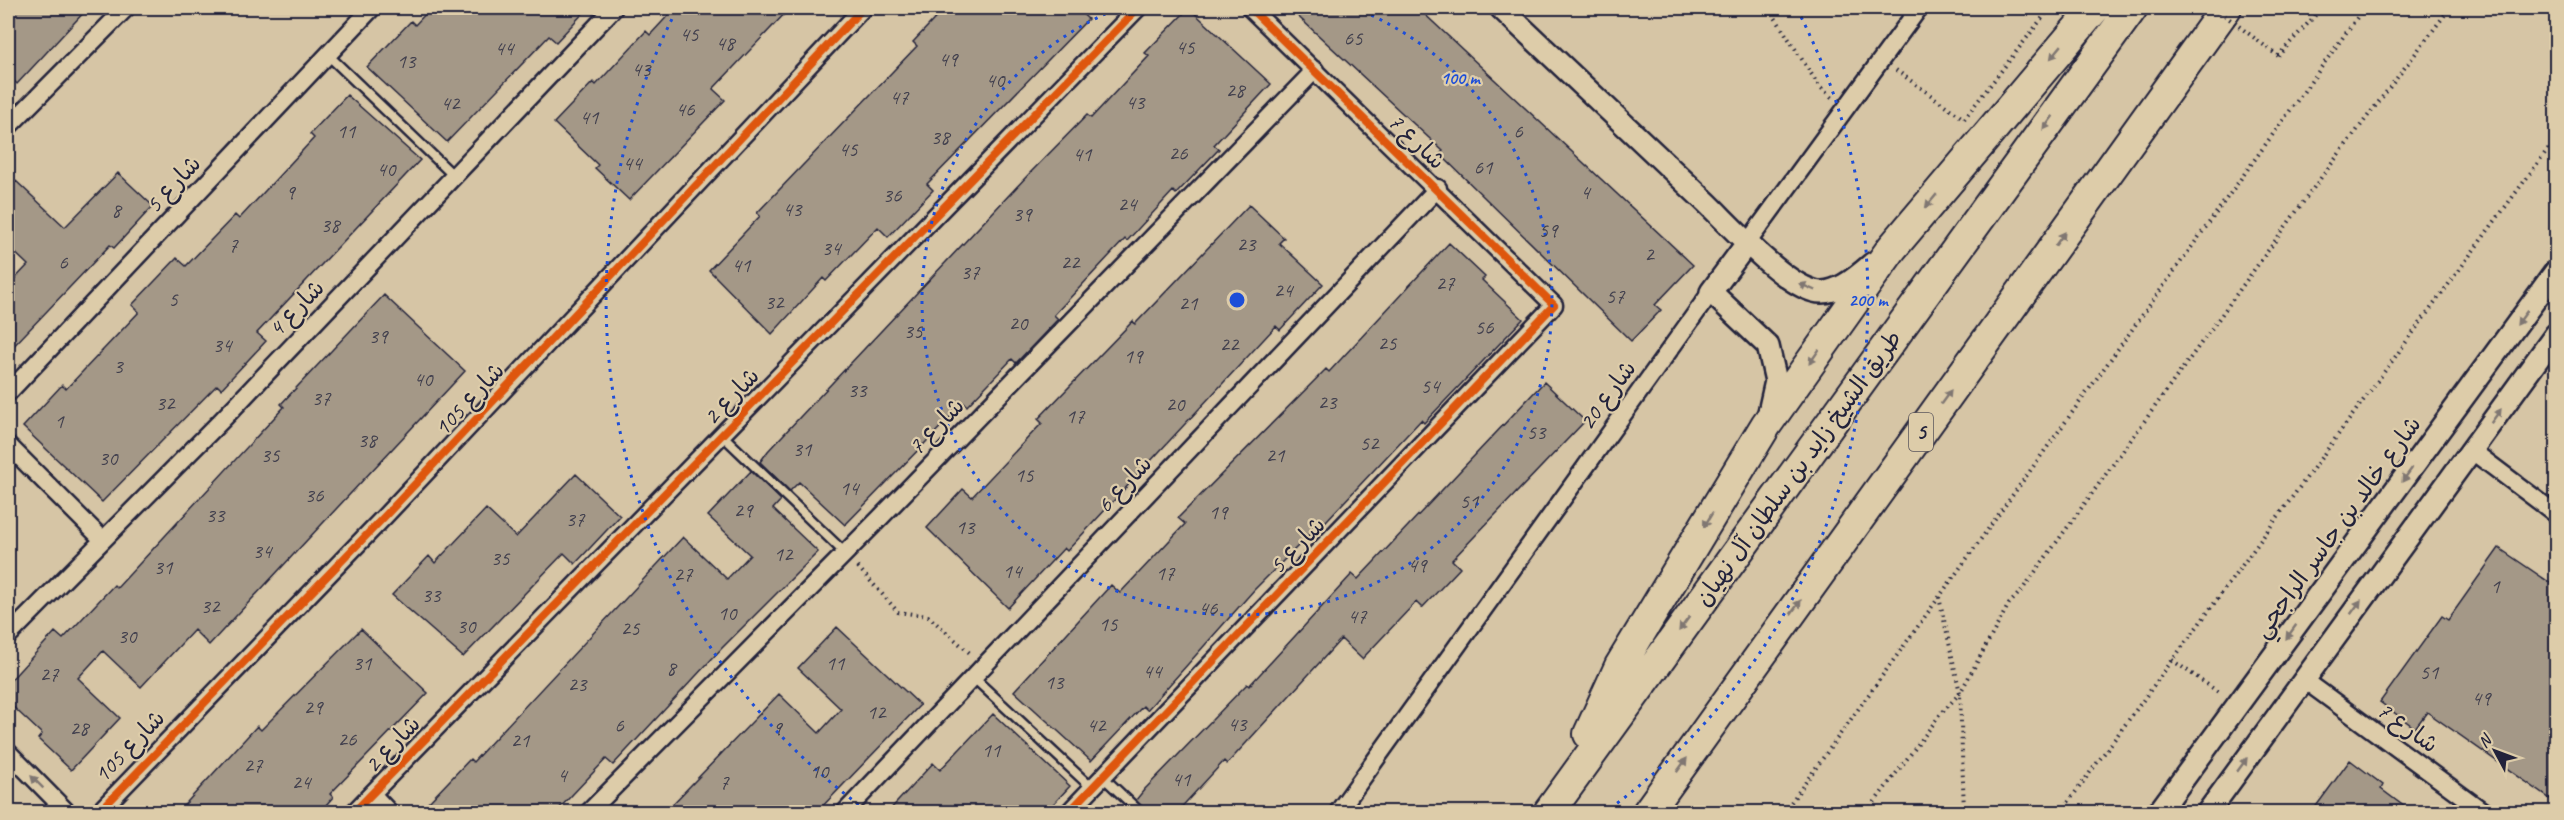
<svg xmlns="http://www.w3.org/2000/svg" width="2564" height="820" font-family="Caveat,'Playpen Sans Arabic',sans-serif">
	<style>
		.building { fill: #a49887; stroke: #22223b; stroke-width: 1.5 }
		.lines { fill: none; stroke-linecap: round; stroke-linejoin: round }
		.service-casing { stroke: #22223b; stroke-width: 13 }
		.minor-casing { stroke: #22223b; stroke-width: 21 }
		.tertiary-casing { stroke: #22223b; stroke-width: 26 }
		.motorway-casing { stroke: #22223b; stroke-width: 34 }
		.path { stroke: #22223b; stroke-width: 4; stroke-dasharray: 1.5 4.5; stroke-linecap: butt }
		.service { stroke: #ddcca9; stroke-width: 8 }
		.minor { stroke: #ddcca9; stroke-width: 16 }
		.tertiary { stroke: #ddcca9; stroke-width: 21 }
		.motorway { stroke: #ddcca9; stroke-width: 30 }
		.path-bridge { stroke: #22223b; stroke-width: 4; stroke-dasharray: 1.5 4.5; stroke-linecap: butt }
		.cycleway-casing { stroke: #ddcca9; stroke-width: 11 }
		.cycleway { stroke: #de560e; stroke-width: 8 }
		.oneway { fill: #807772 }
		.ring { fill: none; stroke: #1d4ed8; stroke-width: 3; stroke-dasharray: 3 6 }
		.labels { text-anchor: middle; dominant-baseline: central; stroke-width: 4.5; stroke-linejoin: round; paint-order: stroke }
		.number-label { font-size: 21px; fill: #42404e }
		.shield { fill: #ddcca9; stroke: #5a555c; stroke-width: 1.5 }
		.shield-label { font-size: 22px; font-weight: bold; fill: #22223b }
		.street-label { font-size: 24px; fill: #22223b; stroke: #ddcca9 }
		.centre { fill: #1d4ed8; stroke: #ddcca9; stroke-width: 3 }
		.ring-label { font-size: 18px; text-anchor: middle; font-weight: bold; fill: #1d4ed8; stroke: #ddcca9; stroke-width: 4.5; stroke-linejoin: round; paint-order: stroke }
	</style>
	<rect width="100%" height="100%" fill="#d6c5a5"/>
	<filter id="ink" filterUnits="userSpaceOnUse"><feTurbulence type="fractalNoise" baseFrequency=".0167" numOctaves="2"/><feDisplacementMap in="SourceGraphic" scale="12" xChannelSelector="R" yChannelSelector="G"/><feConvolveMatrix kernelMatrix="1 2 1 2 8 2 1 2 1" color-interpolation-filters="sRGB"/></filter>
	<g filter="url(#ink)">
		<path class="building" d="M8 8H88L17 84 8 75Z
			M431 8H588L556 42 549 36 447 142 367 67 411 21 415 25Z
			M675 8H790L713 89 725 100 629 200 595 168 598 165 554 123 593 82 596 85 646 31 650 35Z
			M945 8H1076L1088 19 927 184 933 190 888 237 878 227 826 281 823 278 772 334 709 270 760 216 757 213 917 46 913 42Z
			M1189 8 1271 84 1214 145 1219 149 1176 194 1173 191 1127 241 1125 239 1054 315 1058 319 1016 363 1012 359 967 406 964 403 845 525 799 482 790 491 760 462 768 451 1028 175 1087 115 1091 118 1149 56 1145 53Z
			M1289 8H1418L1693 265 1655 305 1661 310 1631 341 1440 154 1443 151Z
			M347 95 420 160 257 333 266 341 221 389 217 385 102 502 23 427 62 385 66 389 139 312 132 305 177 258 186 266 235 215 239 219 314 138 310 134Z
			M118 173 153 206 114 248 110 245 8 352V286L28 265 8 246V189L16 181 65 227Z
			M1249 205 1284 238 1279 243 1323 284 1280 330 1276 326 1067 551 1064 548 1008 608 927 528 963 489 972 497 1042 423 1038 419 1133 321 1135 324Z
			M1449 243 1485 277 1482 280 1523 319 1424 423 1421 420 1312 536 1310 534 1254 590 1147 710 1143 706 1091 761 1014 691 1111 585 1120 593 1185 524 1178 518 1326 369 1329 372Z
			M384 295 465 371 209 645 194 630 141 687 103 651 78 678 120 718 71 770 38 739 42 734 8 702V683L55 632 63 639 114 585 117 588 284 407 281 404Z
			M1544 382 1585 421 1452 560 1460 568 1422 608 1416 602 1362 659 1341 639 1227 764 1224 761 1176 813H1146L1136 800 1144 790 1247 684 1249 686 1352 574 1358 579Z
			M751 471 781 500 773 509 818 552 722 648 613 765 606 759 555 813H437L428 803 470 759 473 762 683 537 727 579 750 555 708 516Z
			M576 474 620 516 575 564 564 553 463 657 392 595 429 556 435 563 486 509 516 537Z
			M2499 548 2556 587V803L2427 712 2415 728 2380 702 2442 616 2448 620Z
			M837 627 920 705 816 813H664L779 694 819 733 841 709 798 668Z
			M361 629 428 693 330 794 333 797 319 813H177L257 726 261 730Z
			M993 714 1070 786 1045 813H887L933 763 940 770Z
			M2350 760 2383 785 2381 789 2413 813H2311Z"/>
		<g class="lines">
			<g class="service-casing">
				<path id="service" d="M328 55 454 176
					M721 434 845 553
					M974 678 1092 788
					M1103 777 1140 812"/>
			</g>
			<g class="minor-casing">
				<path id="minor" d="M8 127 126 8
					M1748 242 1919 8
					M8 393 372 8
					M8 445 102 539
					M2471 450 2556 514
					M8 636 222 420 614 8
					M2303 679 2484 812
					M8 752 67 812
					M372 794 389 812
					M99 812 385 516 863 8
					M354 812 1138 8
					M589 812 879 519 1315 70
					M845 812 1438 188
					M1069 812 1554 305 1250 8
					M1338 812 1711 292"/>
			</g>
			<g class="tertiary-casing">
				<path id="tertiary" d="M1501 8C1569 72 1637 137 1706 202 1731 226 1781 282 1814 291 1835 297 1858 276 1873 263
					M1748 242 1711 292 1768 346 1776 381 1769 412
					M2159 812 2556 271
					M2208 812 2556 334"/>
			</g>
			<g class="motorway-casing">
				<path id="motorway" d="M1589 734 1620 666 1766 425 1892 248 2095 8
					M1549 812 2132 8
					M1648 812 2226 8"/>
			</g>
			<path class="path" d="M1769 8 1819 86 1832 98
				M2278 56 2322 8
				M1896 70 1964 119 2050 8
				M858 567 898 612 928 616 971 654
				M1939 597 1960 693 1964 812
				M2172 660 2221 694
				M1784 812 2364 8
				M1867 812 1940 715 1960 693 2009 604 2022 590 2320 179 2450 8
				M2061 812 2556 138"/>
			<use href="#service" class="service"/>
			<use href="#minor" class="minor"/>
			<use href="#tertiary" class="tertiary"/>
			<use href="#motorway" class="motorway"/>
			<path class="path-bridge" d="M2215 8 2278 56"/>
			<g class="cycleway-casing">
				<path id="cycleway" d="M99 812 385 516 863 8
					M354 812 1138 8
					M1069 812 1554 305 1250 8"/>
			</g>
			<use href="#cycleway" class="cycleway"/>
		</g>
		<defs><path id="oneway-solid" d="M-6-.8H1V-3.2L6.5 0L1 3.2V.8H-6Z" transform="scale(1.5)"/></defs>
		<g class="oneway">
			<use href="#oneway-solid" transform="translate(2056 52) rotate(130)"/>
			<use href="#oneway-solid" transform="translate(2048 123) rotate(126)"/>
			<use href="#oneway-solid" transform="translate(1931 201) rotate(130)"/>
			<use href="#oneway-solid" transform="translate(2060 239) rotate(-54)"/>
			<use href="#oneway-solid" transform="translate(1807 287) rotate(-157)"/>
			<use href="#oneway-solid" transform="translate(2522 318) rotate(126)"/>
			<use href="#oneway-solid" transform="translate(1814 357) rotate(125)"/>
			<use href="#oneway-solid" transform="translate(1946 397) rotate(-54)"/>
			<use href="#oneway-solid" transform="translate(2496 416) rotate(-54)"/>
			<use href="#oneway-solid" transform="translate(2407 475) rotate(126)"/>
			<use href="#oneway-solid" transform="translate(1708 520) rotate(121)"/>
			<use href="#oneway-solid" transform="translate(1796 607) rotate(-54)"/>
			<use href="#oneway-solid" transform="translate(2356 607) rotate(-54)"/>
			<use href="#oneway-solid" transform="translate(1684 624) rotate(126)"/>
			<use href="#oneway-solid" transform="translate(2291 632) rotate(126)"/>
			<use href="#oneway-solid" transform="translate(1682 765) rotate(-54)"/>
			<use href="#oneway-solid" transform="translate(2242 765) rotate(-54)"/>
			<use href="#oneway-solid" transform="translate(37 782) rotate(-135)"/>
		</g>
	</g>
	<g class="ring">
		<path d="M1355 8A315 315 0 1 1 1119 8"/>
		<path d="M866 810A631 631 0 0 1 677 9M1797 9A631 631 0 0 1 1608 810"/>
	</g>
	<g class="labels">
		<g class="number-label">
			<text x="689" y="34">45</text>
			<text x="1353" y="38">65</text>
			<text x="725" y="43">48</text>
			<text x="1185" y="47">45</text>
			<text x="504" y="48">44</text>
			<text x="948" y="59">49</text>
			<text x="406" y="61">13</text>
			<text x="641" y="69">43</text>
			<text x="995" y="80">40</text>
			<text x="1235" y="90">28</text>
			<text x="899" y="97">47</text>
			<text x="1135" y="102">43</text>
			<text x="450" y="103">42</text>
			<text x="685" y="109">46</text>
			<text x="589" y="117">41</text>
			<text x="346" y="131">11</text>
			<text x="1518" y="131">6</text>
			<text x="940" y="137">38</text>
			<text x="848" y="149">45</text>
			<text x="1178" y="153">26</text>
			<text x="1082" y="154">41</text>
			<text x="632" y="163">44</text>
			<text x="1483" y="167">61</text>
			<text x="386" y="169">40</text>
			<text x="290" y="192">9</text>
			<text x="1585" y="192">4</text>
			<text x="892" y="195">36</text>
			<text x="1127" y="204">24</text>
			<text x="792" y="209">43</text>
			<text x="116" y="210">8</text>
			<text x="1022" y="214">39</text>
			<text x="330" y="225">38</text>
			<text x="1548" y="230">59</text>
			<text x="1246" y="244">23</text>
			<text x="233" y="245">7</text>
			<text x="831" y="248">34</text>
			<text x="1649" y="254">2</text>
			<text x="63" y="262">6</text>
			<text x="1070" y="262">22</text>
			<text x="741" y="265">41</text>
			<text x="970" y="272">37</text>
			<text x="1445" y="283">27</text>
			<text x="1283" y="290">24</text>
			<text x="1615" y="296">57</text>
			<text x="173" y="299">5</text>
			<text x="774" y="302">32</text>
			<text x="1188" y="303">21</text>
			<text x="1018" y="323">20</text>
			<text x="1484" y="327">56</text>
			<text x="913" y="331">35</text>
			<text x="378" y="336">39</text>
			<text x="1387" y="343">25</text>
			<text x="1229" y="344">22</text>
			<text x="222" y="345">34</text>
			<text x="1133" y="356">19</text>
			<text x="118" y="366">3</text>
			<text x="423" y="379">40</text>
			<text x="1430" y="386">54</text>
			<text x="857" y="390">33</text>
			<text x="321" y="398">37</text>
			<text x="1327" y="402">23</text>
			<text x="165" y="403">32</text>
			<text x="1175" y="404">20</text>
			<text x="1075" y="416">17</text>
			<text x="59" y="421">1</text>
			<text x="1536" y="432">53</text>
			<text x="367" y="440">38</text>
			<text x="1369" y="443">52</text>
			<text x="802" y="449">31</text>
			<text x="270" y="455">35</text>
			<text x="1275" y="455">21</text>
			<text x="108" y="458">30</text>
			<text x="1024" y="475">15</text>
			<text x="849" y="488">14</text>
			<text x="314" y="495">36</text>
			<text x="1469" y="501">51</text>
			<text x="743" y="510">29</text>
			<text x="1218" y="512">19</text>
			<text x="215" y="515">33</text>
			<text x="575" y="519">37</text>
			<text x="965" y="527">13</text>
			<text x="262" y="551">34</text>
			<text x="783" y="554">12</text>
			<text x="500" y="558">35</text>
			<text x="1417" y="565">49</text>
			<text x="163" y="567">31</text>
			<text x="1012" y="571">14</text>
			<text x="1165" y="573">17</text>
			<text x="683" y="574">27</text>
			<text x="2495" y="586">1</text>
			<text x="431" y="595">33</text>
			<text x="210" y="606">32</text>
			<text x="1208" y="608">46</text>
			<text x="727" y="613">10</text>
			<text x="1357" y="616">47</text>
			<text x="1108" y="624">15</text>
			<text x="466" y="626">30</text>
			<text x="630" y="628">25</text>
			<text x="127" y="636">30</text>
			<text x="362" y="663">31</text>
			<text x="835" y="663">11</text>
			<text x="671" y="668">8</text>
			<text x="1152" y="671">44</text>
			<text x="2429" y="672">51</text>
			<text x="49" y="674">27</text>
			<text x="1054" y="682">13</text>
			<text x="577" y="684">23</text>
			<text x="2481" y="698">49</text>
			<text x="313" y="707">29</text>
			<text x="876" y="712">12</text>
			<text x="1237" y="724">43</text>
			<text x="619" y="725">6</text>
			<text x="1096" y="725">42</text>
			<text x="79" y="728">28</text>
			<text x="777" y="728">9</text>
			<text x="347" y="739">26</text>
			<text x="520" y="740">21</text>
			<text x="991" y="750">11</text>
			<text x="253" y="765">27</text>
			<text x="819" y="771">10</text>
			<text x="562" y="775">4</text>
			<text x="1181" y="779">41</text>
			<text x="301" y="782">24</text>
			<text x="724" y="782">7</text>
		</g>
		<rect class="shield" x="1909" y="413" width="24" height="38" rx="4.5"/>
		<g class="shield-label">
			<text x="1921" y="432">5</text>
		</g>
		<g class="street-label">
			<text transform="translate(1417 141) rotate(44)">شارع 7</text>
			<text transform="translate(173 184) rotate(-47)">شارع 5</text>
			<text transform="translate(296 308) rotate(-46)">شارع 4</text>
			<text transform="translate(1607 395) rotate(-54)">شارع 20</text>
			<text transform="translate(731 396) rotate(-46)">شارع 2</text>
			<text transform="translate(469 399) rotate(-47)">شارع 105</text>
			<text transform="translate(936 426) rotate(-46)">شارع 7</text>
			<text transform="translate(1798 468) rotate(-54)">طريق الشيخ زايد بن سلطان آل نهيان</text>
			<text transform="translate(1124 484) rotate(-47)">شارع 6</text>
			<text transform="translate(2337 527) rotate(-54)">شارع خالد بن جاسر الراجحي</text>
			<text transform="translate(1297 545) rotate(-46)">شارع 5</text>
			<text transform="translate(2408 727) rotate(36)">شارع 7</text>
			<text transform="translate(392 744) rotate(-46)">شارع 2</text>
			<text transform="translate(129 746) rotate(-46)">شارع 105</text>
		</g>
	</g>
	<circle cx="1237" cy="300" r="9" class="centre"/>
	<g class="ring-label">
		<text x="1460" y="84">100 m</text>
		<text x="1868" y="306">200 m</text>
	</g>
	<rect width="2564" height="820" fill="none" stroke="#ddcca9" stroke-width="30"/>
	<rect x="15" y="15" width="2534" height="790" fill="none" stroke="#22223b" stroke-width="2" filter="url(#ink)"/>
	<g transform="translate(2495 751) rotate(311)" stroke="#ddcca9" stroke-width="4.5" paint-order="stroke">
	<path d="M0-4.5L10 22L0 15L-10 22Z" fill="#22223b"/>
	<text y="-9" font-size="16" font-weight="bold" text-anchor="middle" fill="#22223b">N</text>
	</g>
</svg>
